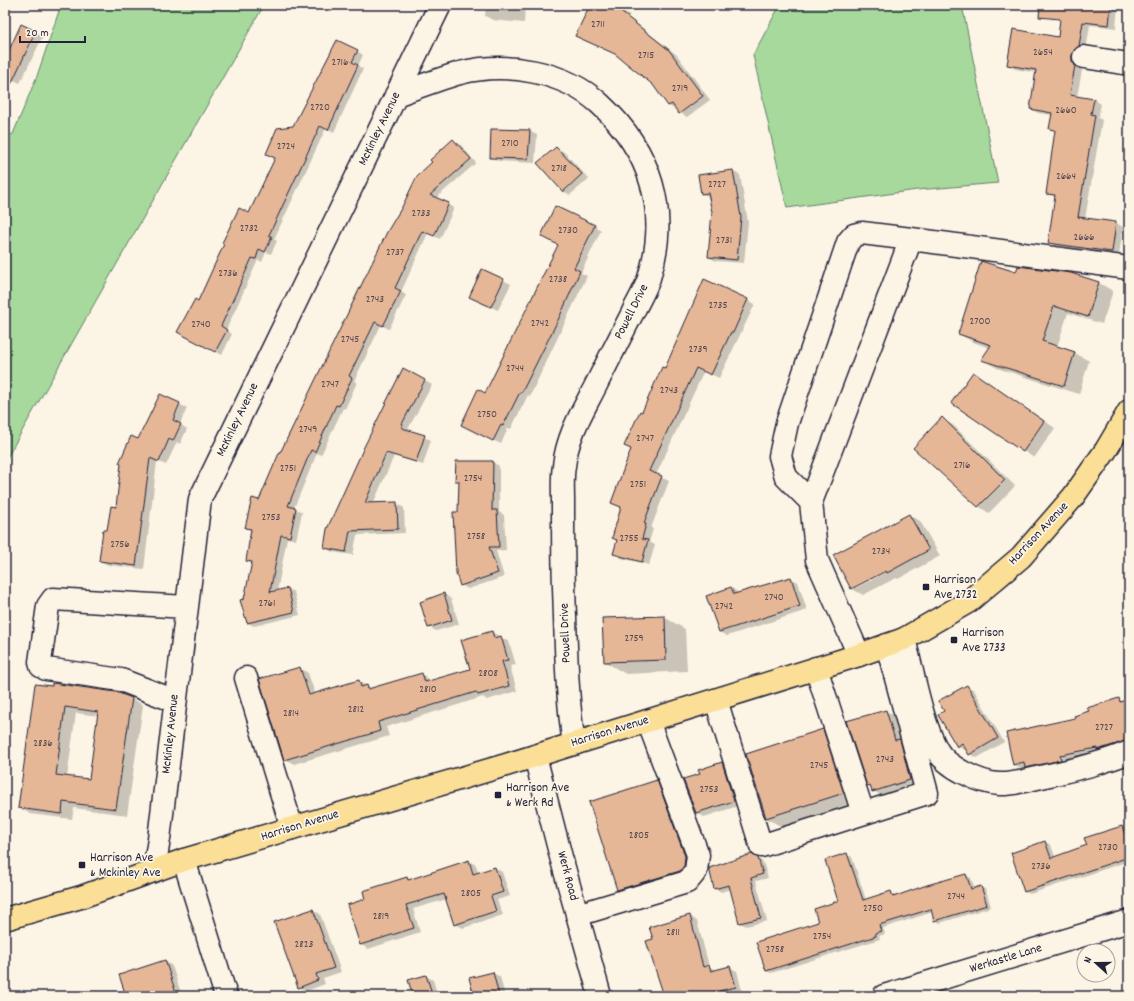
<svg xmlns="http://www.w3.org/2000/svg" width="1134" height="1001" font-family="Dekko,sans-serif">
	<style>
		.green { fill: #a6d99b; stroke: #647e6b }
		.shadow { fill: #0003; fill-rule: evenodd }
		.building { fill: #e6b796; stroke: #22223b; fill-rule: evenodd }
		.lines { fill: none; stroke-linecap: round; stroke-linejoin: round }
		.minor-casing { stroke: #22223b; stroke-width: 25 }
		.major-casing { stroke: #22223b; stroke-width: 25 }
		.minor { stroke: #fcf5e5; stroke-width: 22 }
		.major { stroke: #fbdf96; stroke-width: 22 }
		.poi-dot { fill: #22223b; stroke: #fcf5e5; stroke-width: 1.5 }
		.labels { text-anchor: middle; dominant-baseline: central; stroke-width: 3.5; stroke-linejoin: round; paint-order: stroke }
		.number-label { font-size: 11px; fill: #534752 }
		.street-label { font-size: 13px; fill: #22223b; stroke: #fcf5e5 }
		.poi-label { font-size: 13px; fill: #22223b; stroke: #fcf5e5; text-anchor: start }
	</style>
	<rect width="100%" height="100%" fill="#fcf5e5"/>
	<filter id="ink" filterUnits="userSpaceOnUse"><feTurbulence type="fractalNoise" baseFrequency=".025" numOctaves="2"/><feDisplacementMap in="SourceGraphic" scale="8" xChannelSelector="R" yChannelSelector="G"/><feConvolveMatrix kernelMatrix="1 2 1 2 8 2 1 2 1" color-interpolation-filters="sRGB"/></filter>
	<g filter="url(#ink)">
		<path class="green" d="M61 5H264L5 461V138L13 134 37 76Z
			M780 5H962L998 183 917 190 787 208 753 55Z
			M5 484 7 588 5 600Z"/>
		<path class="shadow" d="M486 5H525L524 23 493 20 485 16Z
			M591 5H611L630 15 628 17 677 55 710 100 687 117 669 106 654 84 618 55 584 40Z
			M1063 5H1118L1116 28 1090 25 1086 50 1078 60 1082 70 1077 97 1094 100 1101 104 1098 118 1102 120 1085 219 1116 223 1123 227 1119 255 1056 247 1049 242 1056 197 1047 193 1056 132 1050 129 1053 115 1038 113 1031 109 1037 73 1015 69 1008 65 1059 38Z
			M21 25 43 36 20 83 5 76V50L9 52Z
			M357 51 363 55 358 66 363 69 334 132 326 128 274 239 277 241 271 254 266 252 262 262 258 260 226 330 232 334 222 355 184 335 199 302 250 214 276 159 267 154 293 127Z
			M529 131 537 135 535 163 498 161 491 157Z
			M453 140 460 144 476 163 436 198 454 208 440 239 428 233 401 292 406 295 389 329 381 325 354 381 357 382 345 409 343 408 321 455 317 453 294 508 302 512 296 540 287 538 277 592 288 589 294 592 300 615 254 626 248 623 245 599 252 564 247 561 252 531 247 528 282 452 434 162Z
			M556 148 564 152 589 179 570 195 563 191Z
			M733 171 740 175 748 222 744 263 716 261 709 257 713 212 710 197 701 193 699 176Z
			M594 226 601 230 581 273 587 276 530 396 528 395 511 429 508 428 501 444 469 429 486 394Z
			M483 270 511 284 498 310 477 301Z
			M1017 273 1099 283 1113 291 1102 324 1068 313 1057 347 1075 353 1089 361 1079 394 997 368 982 359 990 348 973 342 959 334Z
			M748 300 755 304 719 378 704 371 656 475 669 481 651 528 653 529 649 542 655 545 649 565 621 558 614 553 617 540 613 538 621 507 612 503 632 450 625 446 665 370Z
			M984 380 1055 428 1034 458 953 403Z
			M425 381 432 385 408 429 409 431 431 440 423 465 394 456 373 504 396 503 404 508 405 533 357 535 353 555 332 552 325 547Z
			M160 395 187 408 180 424 187 429 180 444 177 442 166 465 157 461 144 569 108 565 100 561 108 532Z
			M942 419 953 425 1015 486 989 513 978 506Z
			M492 462 499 466V512L504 515 506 550 496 551 504 577 468 589 461 585 460 482 456 480Z
			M909 515 920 521 940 556 898 579 896 578 863 595 852 589 834 555ZM890 568V570L856 588V586Z
			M791 578 798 582 807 610 727 636 719 632 731 588 739 593Z
			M444 594 451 599 459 624 436 631 429 627Z
			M664 617 685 629 687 671 626 674 605 662Z
			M492 632 509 642 516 665 510 666 517 691 487 700 483 697 386 727 389 736 294 764 285 759 300 668 308 673 315 694 358 681 372 689 422 674 431 681 471 670Z
			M36 685 132 699 143 705 127 815 74 808 72 819 30 814 19 807ZM76 713 99 716 90 780 67 777Z
			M967 686 974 690 1004 742 977 758 970 754 966 749 965 750 957 746 945 712Z
			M1118 699 1124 702 1129 700V754L1030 774 1014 764 1076 718Z
			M886 711 897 717 921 786 884 797 873 791 872 787 868 785Z
			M823 730 838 740 859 802 782 827 766 818Z
			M722 763 729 767 741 805 704 817 697 813 701 774Z
			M657 781 677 793 706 869 638 901 618 889Z
			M1129 825V861L1030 894 1024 891 1045 842 1051 845 1055 857 1088 846 1086 839Z
			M847 855 852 857 866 900 891 892 897 897 966 875 971 878 975 889 981 887 986 890 991 907 940 923 935 920 933 912 883 928 885 934 879 936 880 939 771 973 766 971 839 902Z
			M752 856 763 862 768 878 756 881 767 921 746 926 740 923 731 889 721 892 715 888Z
			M469 861 476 865 479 874 495 868 502 872 510 896 497 900 503 915 463 928 455 924 447 899 413 909 420 932 368 949 361 945 366 900 407 878 410 880Z
			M313 910 320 914 341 972 323 978 325 984 306 991 298 987Z
			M690 916 697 921 709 966 716 970 729 967 737 971 742 991 726 996H664L648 942 654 940Z
			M165 961 172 966 182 996H127Z
			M493 973 500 977 505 996H475Z
			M426 976 433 980 438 996H414Z"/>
		<path class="building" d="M590 5H613L623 10 621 12 669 50 703 96 679 114 672 104 668 106 653 85 615 54 575 36Z
			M1040 5H1111L1109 25 1083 22 1079 46 1072 55V61L1075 65 1070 95 1094 99 1091 114 1095 115 1078 217 1116 222 1112 252 1048 243 1055 195 1046 194 1055 130 1049 129 1052 113 1030 109 1036 70 1007 65 1013 29 1058 37 1060 19 1039 17Z
			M21 24 36 31 5 97V59Z
			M337 40 358 50 352 62 358 65 328 130 320 126 269 235 272 237 265 252 259 249 256 259 252 258 221 326 227 330 215 352 177 332 195 299 198 301 224 244 222 243 239 208 249 213 275 158 266 154 277 128 293 126Z
			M491 129 530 130 528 159 490 158Z
			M453 139 471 159 430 195 449 203 434 236 422 231 395 288 401 291 383 326 375 322 349 376 352 378 339 406 336 405 315 452 311 450 288 506 296 508 290 537 281 535 270 592 288 588 294 612 247 623 240 600 244 599 252 562 246 561 251 529 245 528 252 498 259 500 280 451H281L387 232 402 207 417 176 432 162 430 160Z
			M556 147 582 174 563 192 537 163Z
			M733 170 741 217 737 260 708 257 712 212 708 193 701 194 698 175Z
			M555 206 595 225 574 268 580 271 560 316 522 392H520L503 426 501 425 493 441 461 425 478 389 485 393 558 245 541 236Z
			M981 261 1016 272 1018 266 1071 273 1099 282 1088 317 1054 306 1042 341 1075 352 1064 386 981 360 991 345 958 334Z
			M482 269 504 279 491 307 469 297Z
			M704 279 748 299 733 333 731 332 711 375 696 368 649 471 662 476 644 523 646 524 642 539 648 540 642 562 613 554 617 540 612 538 621 507 611 503 631 449 624 446 640 411 642 412 662 367 665 368Z
			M403 368 425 380 402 424H403L402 428 425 435 416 462 386 453 365 503 397 502 398 529 350 531 346 552 324 548 327 529 365 445Z
			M973 372 1044 421 1023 452 951 403Z
			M160 394 180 403 173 420 181 424 173 441 169 439 159 462 150 458 136 566 99 561 103 530H107L111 506 116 507 121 464 119 463 131 436 138 439Z
			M942 417 1005 480 978 507 913 448Z
			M456 461H493L492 510H497L499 547H489L498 573 460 586 456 573 453 512H458L459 481H455Z
			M909 514 929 550 887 573 886 571 851 589 833 555Z
			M791 577 800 606 719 632 706 596 731 587 734 594Z
			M444 593 452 620 428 628 420 602Z
			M665 616 666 660 604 662 602 618Z
			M492 631 494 638 501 636 508 660 502 661 509 686 478 695 476 692 378 722 380 731 284 760 259 679 300 667 309 695 359 680 361 687 367 685 368 689 422 673 425 682 470 669 461 640Z
			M52 683 116 692 132 698 116 809 63 802 62 814 18 808 35 684 52 686ZM65 707 98 712 89 779 56 775Z
			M967 685 998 738 969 755 962 743 957 747 938 715 944 711 938 701Z
			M1119 698 1120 702 1129 699V740L1097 750V748L1060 755 1061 760 1025 768 1024 762 1013 765 1006 733 1075 718 1074 716 1089 711 1087 708Z
			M886 710 895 740 900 739 910 780 872 792 870 785 867 786 846 721Z
			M823 729 844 793 766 818 746 754Z
			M722 762 734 801 696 813 683 779 700 774 698 770Z
			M657 780 685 856 684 866 680 871 617 890 589 802Z
			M1122 826 1129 846V857L1024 892 1011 853 1045 841 1051 858 1087 845 1084 838Z
			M847 853 863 900 891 891 893 897 927 885 966 874 971 889 981 886 987 905 934 921 931 909 879 925 881 931 875 933 876 936 766 971 756 942 818 922 814 909 838 901 825 860Z
			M752 854 758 858 763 874 751 878 761 918 739 923 729 885 714 889 709 868Z
			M469 860 473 874 495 867 503 892 491 896 496 911 454 925 444 894 406 905 414 928 360 945 347 905 365 899 363 891 407 877 408 880Z
			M313 909 334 968 316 974 318 980 298 988 274 922Z
			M690 915 703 967 709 965 711 971 730 966 736 987 719 991 721 996H664L646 941 653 939 649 927Z
			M165 960 177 996H126L119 975Z
			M493 972 499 996H474L469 978Z
			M426 975 433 996H413L408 980Z"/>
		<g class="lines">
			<g class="minor-casing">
				<path id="minor" d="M1084 57 1129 64
					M396 95C418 87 439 79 460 73 506 61 564 71 600 104 651 151 670 211 649 278 645 291 637 303 632 314 619 339 607 363 595 387 582 412 567 437 564 466 562 477 563 490 563 501 563 530 563 558 564 587 566 639 566 692 574 744
					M811 502 786 477 780 456 787 423 848 242 854 235 862 233 911 239
					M904 639C913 672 921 720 937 750 946 767 980 783 999 784 1012 785 1028 780 1041 777 1071 770 1101 764 1129 752
					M859 655 817 560 811 502 911 239 1129 268
					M816 668 863 813
					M246 678 292 828
					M716 700 761 846 927 793 887 645
					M175 701 121 680 46 669 41 666 40 662 48 606 53 599 186 607
					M535 756 561 857 600 996
					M184 860 226 996
					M154 870 159 839 200 499 440 5
					M577 915 687 882 696 871 698 855 648 721
					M884 996 1129 921"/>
			</g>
			<g class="major-casing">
				<path id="major" d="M5 919 81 897 184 860 506 765 859 655 904 639 968 602 1021 557 1073 497 1106 450 1129 411"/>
			</g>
			<use href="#minor" class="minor"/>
			<use href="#major" class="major"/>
		</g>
	</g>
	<g class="poi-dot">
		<rect x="922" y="583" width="8" height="8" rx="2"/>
		<rect x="950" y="636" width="8" height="8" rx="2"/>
		<rect x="494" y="791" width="8" height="8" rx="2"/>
		<rect x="78" y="861" width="8" height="8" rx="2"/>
	</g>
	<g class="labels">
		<g class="number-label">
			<text x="598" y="25">2711</text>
			<text x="1043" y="53">2654</text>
			<text x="646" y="56">2715</text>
			<text x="340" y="63">2716</text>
			<text x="680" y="89">2719</text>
			<text x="320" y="108">2720</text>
			<text x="1066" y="111">2660</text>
			<text x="510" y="144">2710</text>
			<text x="286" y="147">2724</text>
			<text x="559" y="169">2718</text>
			<text x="1066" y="177">2664</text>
			<text x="717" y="185">2727</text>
			<text x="421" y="214">2733</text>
			<text x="249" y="229">2732</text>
			<text x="568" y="231">2730</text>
			<text x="1084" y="238">2666</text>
			<text x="724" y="241">2731</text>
			<text x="395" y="253">2737</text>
			<text x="228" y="274">2736</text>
			<text x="558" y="280">2738</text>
			<text x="375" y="300">2743</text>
			<text x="718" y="306">2735</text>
			<text x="980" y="322">2700</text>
			<text x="540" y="324">2742</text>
			<text x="201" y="325">2740</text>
			<text x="350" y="340">2745</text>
			<text x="698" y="350">2739</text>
			<text x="515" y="369">2744</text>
			<text x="330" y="385">2747</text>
			<text x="669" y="391">2743</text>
			<text x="487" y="415">2750</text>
			<text x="308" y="430">2749</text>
			<text x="645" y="439">2747</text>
			<text x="962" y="466">2716</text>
			<text x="288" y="469">2751</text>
			<text x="473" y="479">2754</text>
			<text x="638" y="485">2751</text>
			<text x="271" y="518">2753</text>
			<text x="476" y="537">2758</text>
			<text x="629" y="539">2755</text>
			<text x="120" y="545">2756</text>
			<text x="881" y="552">2734</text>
			<text x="774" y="598">2740</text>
			<text x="267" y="604">2761</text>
			<text x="724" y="607">2742</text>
			<text x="634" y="639">2759</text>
			<text x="488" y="674">2808</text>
			<text x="428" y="690">2810</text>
			<text x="356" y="710">2812</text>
			<text x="291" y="714">2814</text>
			<text x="1104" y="728">2727</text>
			<text x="43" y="744">2836</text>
			<text x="885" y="760">2743</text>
			<text x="819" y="766">2745</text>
			<text x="709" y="790">2753</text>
			<text x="639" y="836">2805</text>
			<text x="1108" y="848">2730</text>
			<text x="1041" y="867">2736</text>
			<text x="471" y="894">2805</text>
			<text x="956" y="897">2744</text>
			<text x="873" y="909">2750</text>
			<text x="381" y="917">2819</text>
			<text x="673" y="933">2811</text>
			<text x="822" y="937">2754</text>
			<text x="304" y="945">2823</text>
			<text x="775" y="950">2758</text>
		</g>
		<g class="street-label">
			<text transform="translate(380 129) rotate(-64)">McKinley Avenue</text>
			<text transform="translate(632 312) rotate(-63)">Powell Drive</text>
			<text transform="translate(238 420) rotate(-64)">McKinley Avenue</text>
			<text transform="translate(1039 534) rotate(-47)">Harrison Avenue</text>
			<text transform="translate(566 633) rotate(-92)">Powell Drive</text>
			<text transform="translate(610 732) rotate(-17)">Harrison Avenue</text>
			<text transform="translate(171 734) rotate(-84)">McKinley Avenue</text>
			<text transform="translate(300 826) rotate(-17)">Harrison Avenue</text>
			<text transform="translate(567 876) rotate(75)">Werk Road</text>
			<text transform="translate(1006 959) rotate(-17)">Werkastle Lane</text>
		</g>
		<g class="poi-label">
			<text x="934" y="580">Harrison<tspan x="934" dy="15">Ave 2732</tspan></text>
			<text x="962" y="633">Harrison<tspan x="962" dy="15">Ave 2733</tspan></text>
			<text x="506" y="788">Harrison Ave<tspan x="506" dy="15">&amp; Werk Rd</tspan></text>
			<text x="90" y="858">Harrison Ave<tspan x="90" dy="15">&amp; Mckinley Ave</tspan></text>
		</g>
	</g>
	<rect width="1134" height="1001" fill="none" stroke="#fcf5e5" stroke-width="20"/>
	<rect x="10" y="10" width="1114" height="981" fill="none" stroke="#22223b" stroke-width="1.5" filter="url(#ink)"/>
	<g transform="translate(1096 963) rotate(291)"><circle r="19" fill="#fcf5e5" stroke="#a5a1a1"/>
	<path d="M0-3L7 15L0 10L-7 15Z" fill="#22223b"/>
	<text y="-6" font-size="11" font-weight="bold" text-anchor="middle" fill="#22223b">N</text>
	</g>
	<path d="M20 36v6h65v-6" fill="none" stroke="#22223b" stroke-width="2"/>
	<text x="26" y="36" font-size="12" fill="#22223b" stroke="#fcf5e5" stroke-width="3" paint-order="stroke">20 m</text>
</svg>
